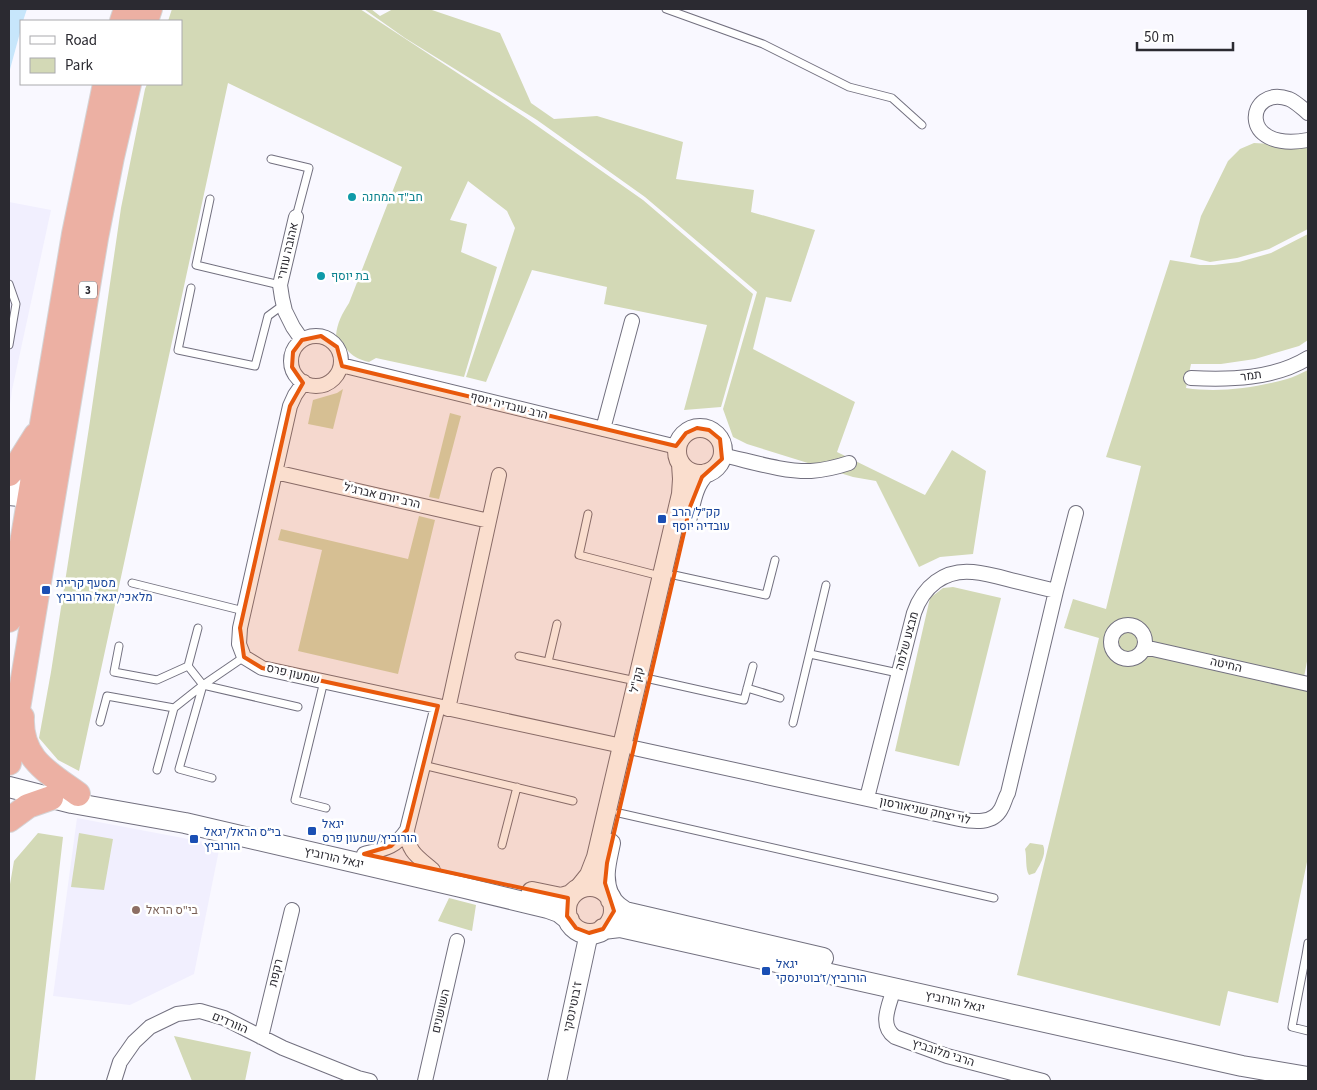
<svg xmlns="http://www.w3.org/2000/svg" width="1317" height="1090" font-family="'Source Sans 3',Heebo,sans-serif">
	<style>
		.built { fill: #f1effe }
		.green { fill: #d3d9b6 }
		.water { fill: #c7e6fb }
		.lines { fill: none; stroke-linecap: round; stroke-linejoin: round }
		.service-casing { stroke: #72707f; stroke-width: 9 }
		.minor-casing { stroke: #72707f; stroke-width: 16 }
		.tertiary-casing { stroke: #72707f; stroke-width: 20 }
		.secondary-casing { stroke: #72707f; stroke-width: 22 }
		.trunk-casing { stroke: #d5d4d6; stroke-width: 26 }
		.service { stroke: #fff; stroke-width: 7 }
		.minor { stroke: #fff; stroke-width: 14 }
		.tertiary { stroke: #fff; stroke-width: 18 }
		.secondary { stroke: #fff; stroke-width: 20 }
		.trunk { stroke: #ecb0a3; stroke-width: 24 }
		.marked { fill: #e8590c; fill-opacity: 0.2; stroke: #e8590c; stroke-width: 4; stroke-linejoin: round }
		.culture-dot { fill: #0f9aa8; stroke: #fff; stroke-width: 2 }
		.transit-dot { fill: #1a4fb4; stroke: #fff; stroke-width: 2 }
		.education-dot { fill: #8d6e63; stroke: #fff; stroke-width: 2 }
		.labels { text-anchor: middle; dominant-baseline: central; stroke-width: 5; stroke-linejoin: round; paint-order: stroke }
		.shield { fill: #fff; stroke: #6b6a6f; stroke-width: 1 }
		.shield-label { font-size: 11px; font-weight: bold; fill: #2b2a31 }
		.culture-label { font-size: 12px; fill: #0d838f; stroke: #fff; text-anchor: start }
		.street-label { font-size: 12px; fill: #2b2a31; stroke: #fff }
		.transit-label { font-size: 12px; fill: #164399; stroke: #fff; text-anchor: start }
		.education-label { font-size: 12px; fill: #785e54; stroke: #fff; text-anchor: start }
	</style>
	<rect width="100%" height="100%" fill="#f9f8ff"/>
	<path class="built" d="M9 202 51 210 12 390 9 411Z
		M77 818 220 845 194 974 130 1005 53 996Z"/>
	<path class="green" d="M172 9H360L526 118 643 200 753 294 721 407 684 410 707 325 604 304 607 287 532 270 486 382 466 377 515 228 507 211 468 181 450 220 467 224 461 252 497 267 464 377 376 358 369 362C351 358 347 350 336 336 337 323 342 314 349 303L402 167 228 83 79 771 58 760 39 738 51 672 90 421 121 208 145 89 147 84H181V21H168Z
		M364 9H371L380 16 393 9H429L500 33 531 103 554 119 597 116 683 142 676 179 754 190 751 212 815 230 791 302 766 297 753 349 855 402 837 452 925 495 952 450 986 471 973 554 940 557 919 567 876 481 853 477 747 444 733 437 723 409 757 292 645 197 537 120 405 38Z
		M1254 143 1308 146V229L1269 249 1237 258 1210 262 1190 257 1201 216 1228 161 1240 149Z
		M1308 234V340L1299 346 1255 359 1221 364H1191L1186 388C1218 393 1255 388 1287 379 1294 377 1301 373 1308 370V656L1302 688 1308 690V857L1278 1003 1228 991 1220 1026 1017 975 1099 638 1064 628 1073 599 1106 609 1141 466 1106 457 1170 260 1200 265H1214L1239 262 1271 253Z
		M343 389 333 429 308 424 313 400 337 393Z
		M450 413 461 416 439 499 429 497Z
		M419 516 435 520 398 674 298 651 322 550 278 540 281 529 408 559Z
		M953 587 1001 598 959 766 895 751 930 598 943 588Z
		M38 833 63 837 35 1081H9V890L14 861Z
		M79 833 113 839 104 890 71 887Z
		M1030 843 1043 845C1047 854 1040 865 1035 873L1029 875C1025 869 1027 856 1025 849Z
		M449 898 476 905 472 931 438 921Z
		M174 1036 251 1052 245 1081H192Z"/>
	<path class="water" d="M9 9H27L23 21H21V29L9 73Z"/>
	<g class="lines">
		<g class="service-casing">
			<path id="service" d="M666 9 763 44 849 87 892 98 922 125
				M271 159 309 168 296 217
				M210 199 196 265 280 285
				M9 284 16 304 9 345
				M191 288 178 350 255 366 268 316 283 305
				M588 514 579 555 660 576
				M674 575 766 595 775 560
				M132 583 244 611
				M198 628 188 666 203 685 298 707
				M119 646 114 672 157 680 188 666
				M810 654 898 673
				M519 656 636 681
				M548 662 557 624
				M650 679 744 700 753 666
				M324 681 295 800 326 808
				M203 685 179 769 212 778
				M747 688 780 698
				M100 722 107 696 174 708
				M793 723 826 585
				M423 765 573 801
				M157 770 174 708 203 685 244 657
				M619 813 994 898
				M502 845 517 787
				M1306 955 1292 1027 1308 1031
				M1308 955H1306L1308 943"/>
		</g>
		<g class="minor-casing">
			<path id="minor" d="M1308 113C1302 108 1296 102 1289 99 1247 84 1236 153 1308 140
				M296 217 280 285 282 298 285 311 293 327 302 340
				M291 361a25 25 0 1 1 50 0a25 25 0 1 1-50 0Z
				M341 365 677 447
				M1191 378C1230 380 1274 379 1308 358
				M304 382 295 395 290 406 240 628 239 644 244 657 262 668 622 746
				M603 429 632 321
				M722 455C750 461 783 472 811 471 824 470 837 467 849 463
				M275 472 489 521
				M9 486 31 489 36 491
				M9 498 29 500H35
				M1111 642a17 17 0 1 1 34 0a17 17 0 1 1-34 0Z
				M1144 647 1308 684
				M448 709 499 475
				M634 748 959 819C974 822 993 824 1001 809 1004 804 1005 798 1008 793L1056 591 1076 513
				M867 798 914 613C923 587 944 569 973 572 984 573 996 576 1007 579 1023 583 1039 587 1056 591
				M364 854C384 849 395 848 407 830
				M433 870C418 857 407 852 407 830L438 706
				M894 988C890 1004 878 1025 895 1037L947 1056 1043 1081
				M261 1037 292 910
				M114 1081 120 1062 134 1042 150 1027 177 1014 200 1011 224 1018 283 1048 358 1078 370 1081
				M425 1081 457 941"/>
		</g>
		<g class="tertiary-casing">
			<path id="tertiary" d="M677 451a23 23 0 1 1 46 0a23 23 0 1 1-46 0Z
				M687 521C691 505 693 485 706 473
				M577 890 589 875 596 857 681 494 682 479 681 464
				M610 896C602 877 607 863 611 843
				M557 1081 589 933"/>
		</g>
		<g class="secondary-casing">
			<path id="secondary" d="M9 787 72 803 185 823 461 887 548 908 559 912 569 920
				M566 910a24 24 0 1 1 48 0a24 24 0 1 1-48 0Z
				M532 892 561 898 571 895
				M611 900 618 907 625 912 823 958
				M603 929 620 927 1242 1066 1308 1077"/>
		</g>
		<g class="trunk-casing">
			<path id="trunk" d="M122 21 126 9
				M146 21 150 9
				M9 474 19 462 36 435
				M9 620 74 234 105 84
				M22 717C20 759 49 773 78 794
				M9 763 96 238 112 157 129 84
				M9 820 28 806 51 798"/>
		</g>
		<use href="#service" class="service"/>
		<use href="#minor" class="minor"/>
		<use href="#tertiary" class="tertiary"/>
		<use href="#secondary" class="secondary"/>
		<use href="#trunk" class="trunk"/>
	</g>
	<path class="marked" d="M321 336 337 347 342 366 676 446 686 433 697 428 709 430 720 439 722 459 702 477 690 507 607 863 605 883 614 911 603 929 589 933 576 928 567 916 568 898 364 854 391 846 407 830 438 706 262 668 244 657 240 628 290 406 303 383 292 367 293 352 302 340Z"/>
	<g class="culture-dot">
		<circle cx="352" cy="197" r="5"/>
		<circle cx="321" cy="276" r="5"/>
	</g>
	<g class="transit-dot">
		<rect x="657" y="514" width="10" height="10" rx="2.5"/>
		<rect x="41" y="585" width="10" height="10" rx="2.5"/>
		<rect x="307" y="826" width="10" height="10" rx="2.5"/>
		<rect x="189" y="834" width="10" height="10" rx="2.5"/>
		<rect x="761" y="966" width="10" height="10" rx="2.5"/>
	</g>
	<circle class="education-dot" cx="136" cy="910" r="5"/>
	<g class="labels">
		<rect class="shield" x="79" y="281.5" width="18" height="17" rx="4"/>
		<g class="shield-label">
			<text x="88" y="290">3</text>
		</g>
		<g class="culture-label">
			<text x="362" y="197">חב"ד המחנה</text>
			<text x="331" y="276">בת יוסף</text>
		</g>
		<g class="street-label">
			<text transform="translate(288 251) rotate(-77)">אהובה עוזרי</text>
			<text transform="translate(1251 376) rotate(-8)">תמר</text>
			<text transform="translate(509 406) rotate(14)">הרב עובדיה יוסף</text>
			<text transform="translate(382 496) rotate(13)">הרב יורם אברג'ל</text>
			<text transform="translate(907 641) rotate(-75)">מבצע שלמה</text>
			<text transform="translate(1226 665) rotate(13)">החיטה</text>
			<text transform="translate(293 674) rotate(13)">שמעון פרס</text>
			<text transform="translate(637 680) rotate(-77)">קק"ל</text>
			<text transform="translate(925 811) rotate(12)">לוי יצחק שניאורסון</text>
			<text transform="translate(334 858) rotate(13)">יגאל הורוביץ</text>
			<text transform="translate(276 973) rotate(-77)">רקפת</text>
			<text transform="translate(955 1002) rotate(13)">יגאל הורוביץ</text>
			<text transform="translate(573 1007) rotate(-78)">ז'בוטינסקי</text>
			<text transform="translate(441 1011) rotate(-77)">השושנים</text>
			<text transform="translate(230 1023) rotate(23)">הוורדים</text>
			<text transform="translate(943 1053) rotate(18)">הרבי מלובביץ</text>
		</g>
		<g class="transit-label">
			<text x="672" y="512">קק״ל/הרב<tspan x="672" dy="14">עובדיה יוסף</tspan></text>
			<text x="56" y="583">מסעף קריית<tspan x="56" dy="14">מלאכי/יגאל הורוביץ</tspan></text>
			<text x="322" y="824">יגאל<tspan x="322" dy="14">הורוביץ/שמעון פרס</tspan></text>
			<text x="204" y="832">בי״ס הראל/יגאל<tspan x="204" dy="14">הורוביץ</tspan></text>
			<text x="776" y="964">יגאל<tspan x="776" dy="14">הורוביץ/ז׳בוטינסקי</tspan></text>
		</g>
		<g class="education-label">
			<text x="146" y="910">בי"ס הראל</text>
		</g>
	</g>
	<rect width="1317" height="1090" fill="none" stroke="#2b2a31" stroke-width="20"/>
	<rect x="20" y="20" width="162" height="65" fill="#ffffff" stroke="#aaaaad"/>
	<rect x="30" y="36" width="25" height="8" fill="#ffffff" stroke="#aaaaad"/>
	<text x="65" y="45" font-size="15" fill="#2b2a31">Road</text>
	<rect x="30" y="58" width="25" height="15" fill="#d3d9b6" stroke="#aaaaad"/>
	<text x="65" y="70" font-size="15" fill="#2b2a31">Park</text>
	<path d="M1137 42v8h96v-8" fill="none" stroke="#2b2a31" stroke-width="2.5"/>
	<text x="1144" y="42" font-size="15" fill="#2b2a31" stroke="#ffffff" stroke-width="4" paint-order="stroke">50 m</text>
</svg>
